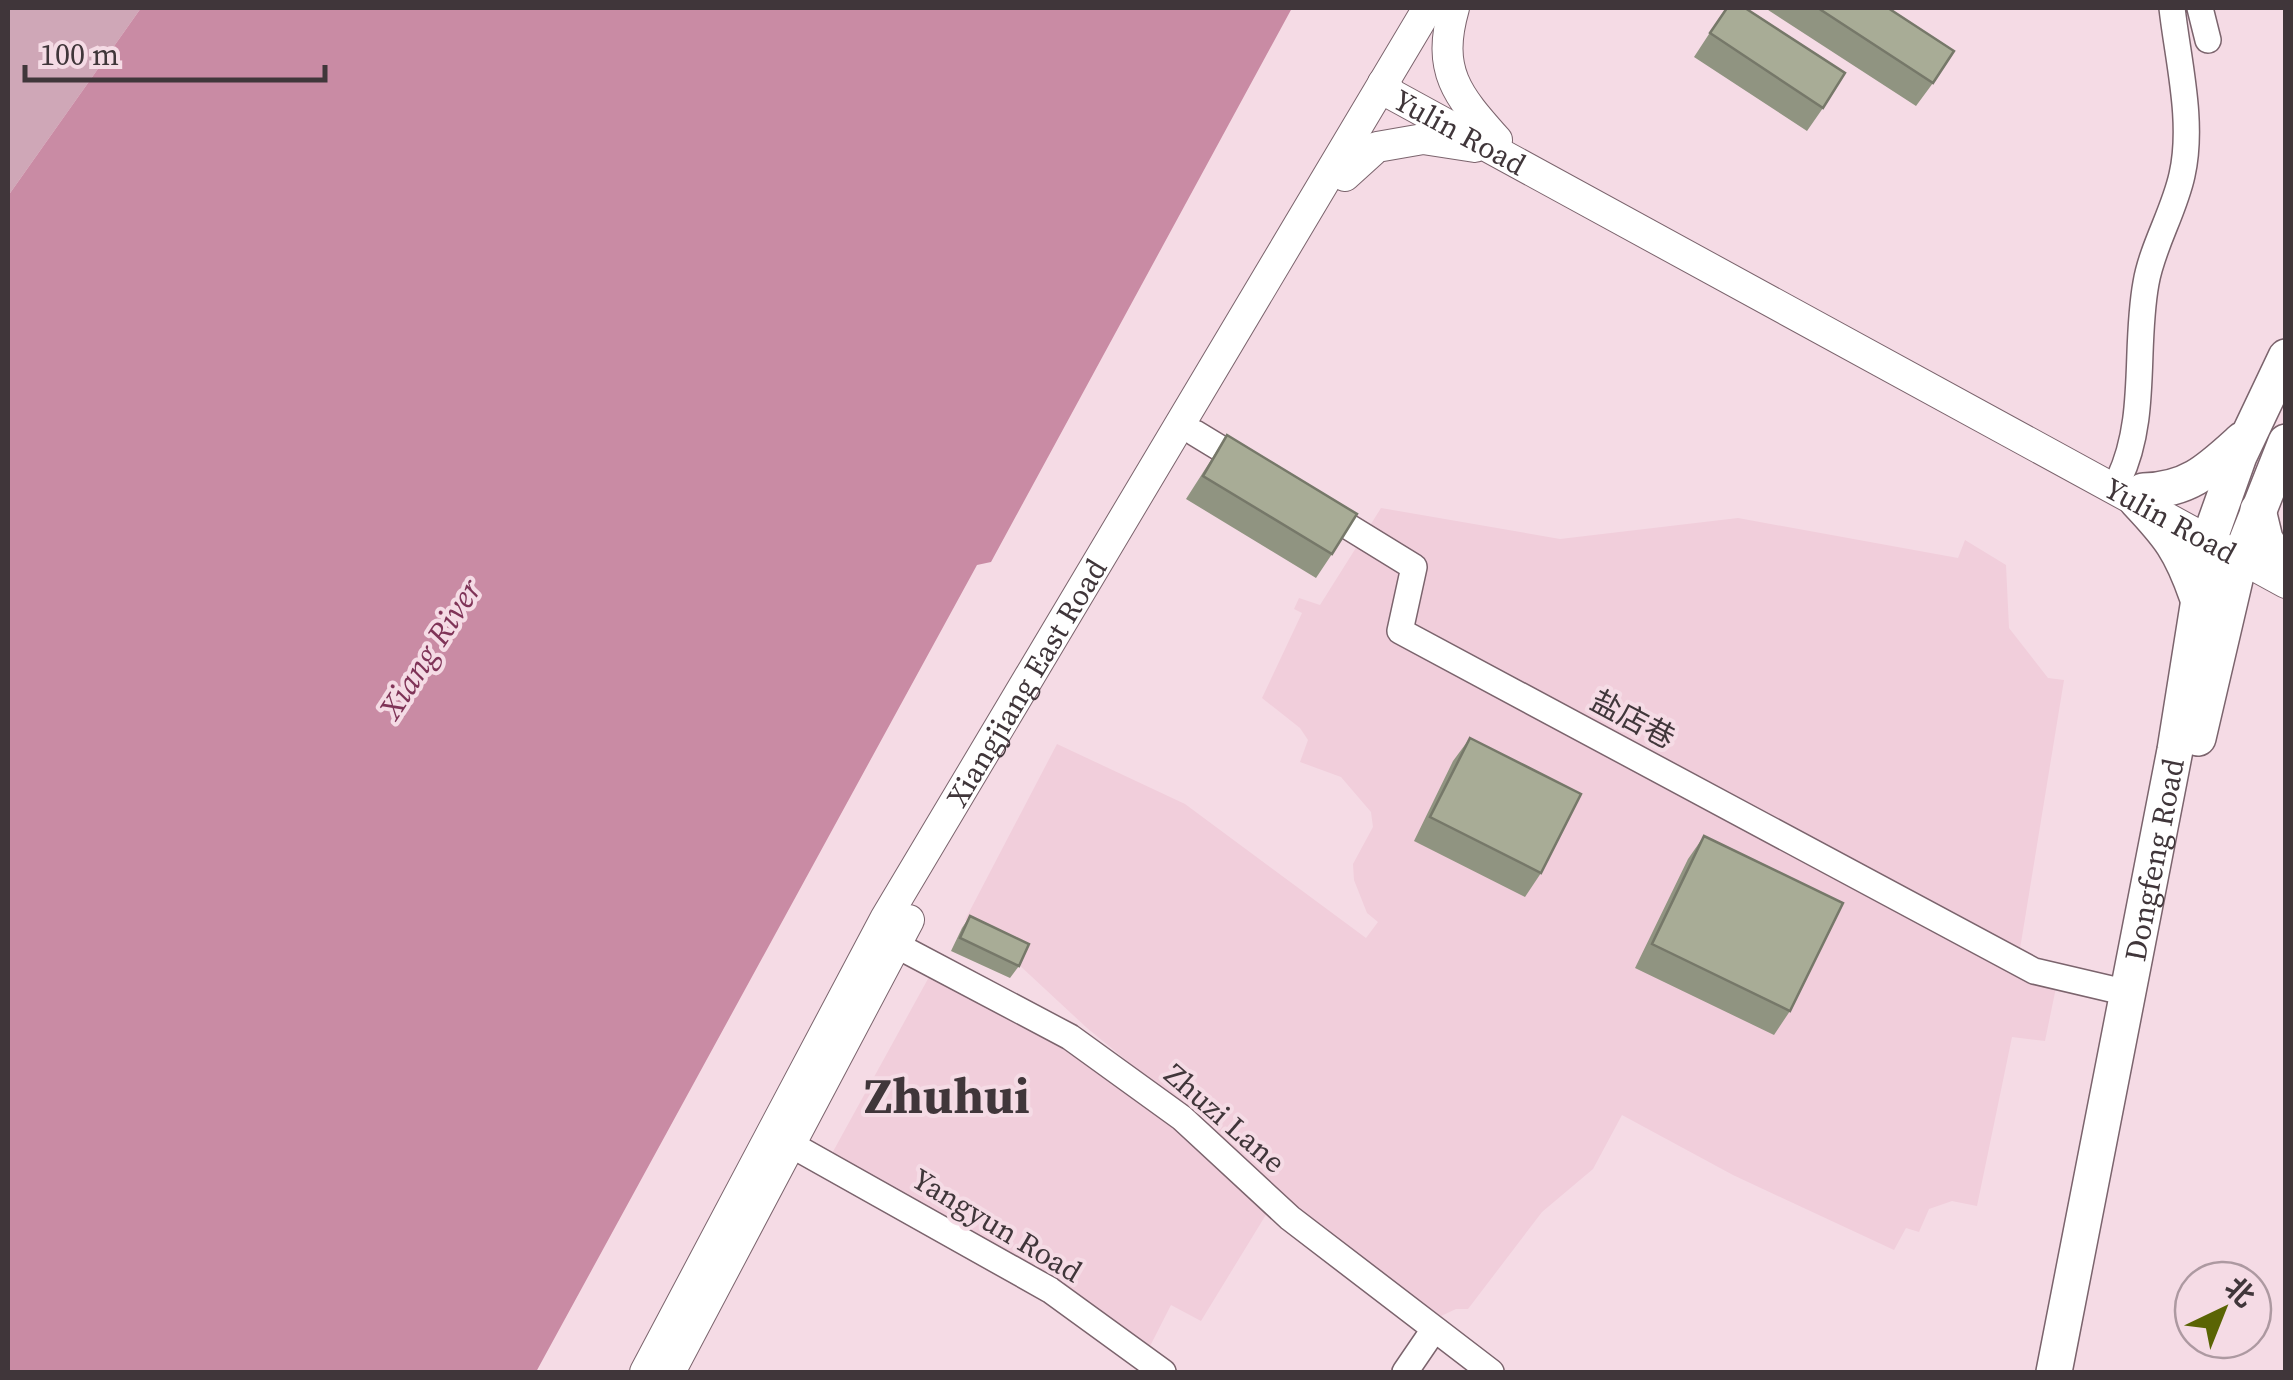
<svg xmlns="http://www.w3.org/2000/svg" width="2293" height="1380" font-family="'Source Serif 4','Noto Sans SC',serif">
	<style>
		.built { fill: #f1cedb }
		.green { fill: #cfa7b7 }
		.water { fill: #c98ba4 }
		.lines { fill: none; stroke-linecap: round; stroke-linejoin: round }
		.minor-casing { stroke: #7b646d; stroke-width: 28 }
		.major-casing { stroke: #7b646d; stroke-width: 32 }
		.highway-casing { stroke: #7b646d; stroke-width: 38 }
		.minor { stroke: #fff; stroke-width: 25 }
		.major { stroke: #fff; stroke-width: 30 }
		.highway { stroke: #fff; stroke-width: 35 }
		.wall { fill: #909481 }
		.building { fill: #a8ac96; stroke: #767869; stroke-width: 2.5 }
		.labels { text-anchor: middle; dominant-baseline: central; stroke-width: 8; stroke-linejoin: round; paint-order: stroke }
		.street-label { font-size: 30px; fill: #40363a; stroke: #f5dbe5 }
		.water-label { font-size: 32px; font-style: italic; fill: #7f3357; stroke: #f5dbe5 }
		.town-label { font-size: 50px; font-weight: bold; fill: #40363a; stroke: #f5dbe5 }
	</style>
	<rect width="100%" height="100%" fill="#f5dbe5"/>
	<path class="built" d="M1381 508 1560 539 1738 518 1958 558 1965 540 2006 565 2009 628 2048 678 2064 680 2019 955 2060 968 2045 1041 2012 1037 1977 1206 1952 1201 1929 1209 1919 1232 1906 1228 1894 1250 1733 1175 1622 1115 1593 1169 1542 1212 1468 1309H1456L1441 1316 1298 1216 1211 1130 1087 1028 1017 963 1022 950 965 920 1057 744 1185 804 1366 938 1378 922 1367 913 1354 880 1353 864 1373 827 1371 812 1341 777 1300 762 1308 740 1300 728 1262 698 1302 613 1294 609 1299 598 1320 605Z
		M929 977 1063 1047 1176 1127 1267 1213 1201 1321 1171 1305 1146 1354 830 1157Z"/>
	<path class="green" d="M8 8H141L8 196Z"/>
	<path class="water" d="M141 8H1292L991 562 977 565 536 1372H8V196Z"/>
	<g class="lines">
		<g class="minor-casing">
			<path id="minor" d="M2200 8 2208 40
				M1195 433 1246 464
				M2119 479C2148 418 2134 348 2146 283 2152 247 2174 212 2182 175 2194 122 2178 61 2172 8
				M1323 511 1414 567 1400 631 2034 971 2128 993
				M896 945 1070 1037 1182 1118 1290 1218 1491 1372
				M790 1144 1050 1290 1163 1372
				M1405 1372 1433 1331"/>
		</g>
		<g class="major-casing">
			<g id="major">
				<path d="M1454 8C1436 71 1457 95 1497 140"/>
				<path id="s1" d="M1383 83 1393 95 2286 583"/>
				<path d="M1345 176 1377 147 1423 139 1475 147"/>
				<path id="s2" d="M645 1372 885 919 1428 8"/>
				<path d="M670 1372 909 920"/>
			</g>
		</g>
		<g class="highway-casing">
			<g id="highway">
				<path d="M2143 491C2189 490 2209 470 2242 440"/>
				<path d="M2137 501C2170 536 2181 550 2197 596"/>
				<path d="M2258 510 2265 539 2282 567"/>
				<path d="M2198 738 2240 558 2286 442"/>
				<path id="s3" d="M2054 1372 2175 750 2208 543 2239 456 2286 357"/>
			</g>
		</g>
		<use href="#minor" class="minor"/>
		<use href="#major" class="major"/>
		<use href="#highway" class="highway"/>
	</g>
	<path class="wall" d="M1726 8 1823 108 1807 131 1694 57Z
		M1765 8H1888L1933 83 1916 106Z
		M1227 435 1332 554 1316 578 1186 499Z
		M1470 738 1541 873 1525 897 1414 841 1453 761Z
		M1704 836 1790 1011 1774 1035 1635 968 1688 859Z
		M970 916 1019 966 1010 978 951 951 962 928Z"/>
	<path class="building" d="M1727 8H1745L1845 73 1823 108 1710 33Z
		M1818 8H1888L1954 51 1933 83Z
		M1227 435 1357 514 1332 554 1203 476Z
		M1470 738 1581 794 1541 873 1430 817Z
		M1704 836 1843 903 1790 1011 1652 944Z
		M970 916 1029 944 1019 966 960 938Z"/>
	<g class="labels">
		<g class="street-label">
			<text stroke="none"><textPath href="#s1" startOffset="92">Yulin Road</textPath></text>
			<text stroke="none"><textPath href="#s1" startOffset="902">Yulin Road</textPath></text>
			<text stroke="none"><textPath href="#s2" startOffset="788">Xiangjiang East Road</textPath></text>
			<text transform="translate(1633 719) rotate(28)">盐店巷</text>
			<text stroke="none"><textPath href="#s3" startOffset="522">Dongfeng Road</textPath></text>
			<text transform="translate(1225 1118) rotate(41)">Zhuzi Lane</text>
			<text transform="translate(997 1225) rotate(31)">Yangyun Road</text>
		</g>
		<g class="water-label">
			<text transform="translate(430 649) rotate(-57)">Xiang River</text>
		</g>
		<g class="town-label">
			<text x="947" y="1095">Zhuhui</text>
		</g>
	</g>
	<rect width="2293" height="1380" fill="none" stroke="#40363a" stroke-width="20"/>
	<g transform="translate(2223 1310) rotate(43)"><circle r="48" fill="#f5dbe5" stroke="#ad99a1" stroke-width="2.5"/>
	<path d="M0-8L18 38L0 25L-18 38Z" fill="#5a6404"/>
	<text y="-15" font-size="28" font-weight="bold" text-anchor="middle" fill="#40363a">北</text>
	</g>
	<path d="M25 65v15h300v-15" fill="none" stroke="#40363a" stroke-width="5"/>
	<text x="40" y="65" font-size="30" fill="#40363a" stroke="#f5dbe5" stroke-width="8" paint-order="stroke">100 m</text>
</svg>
